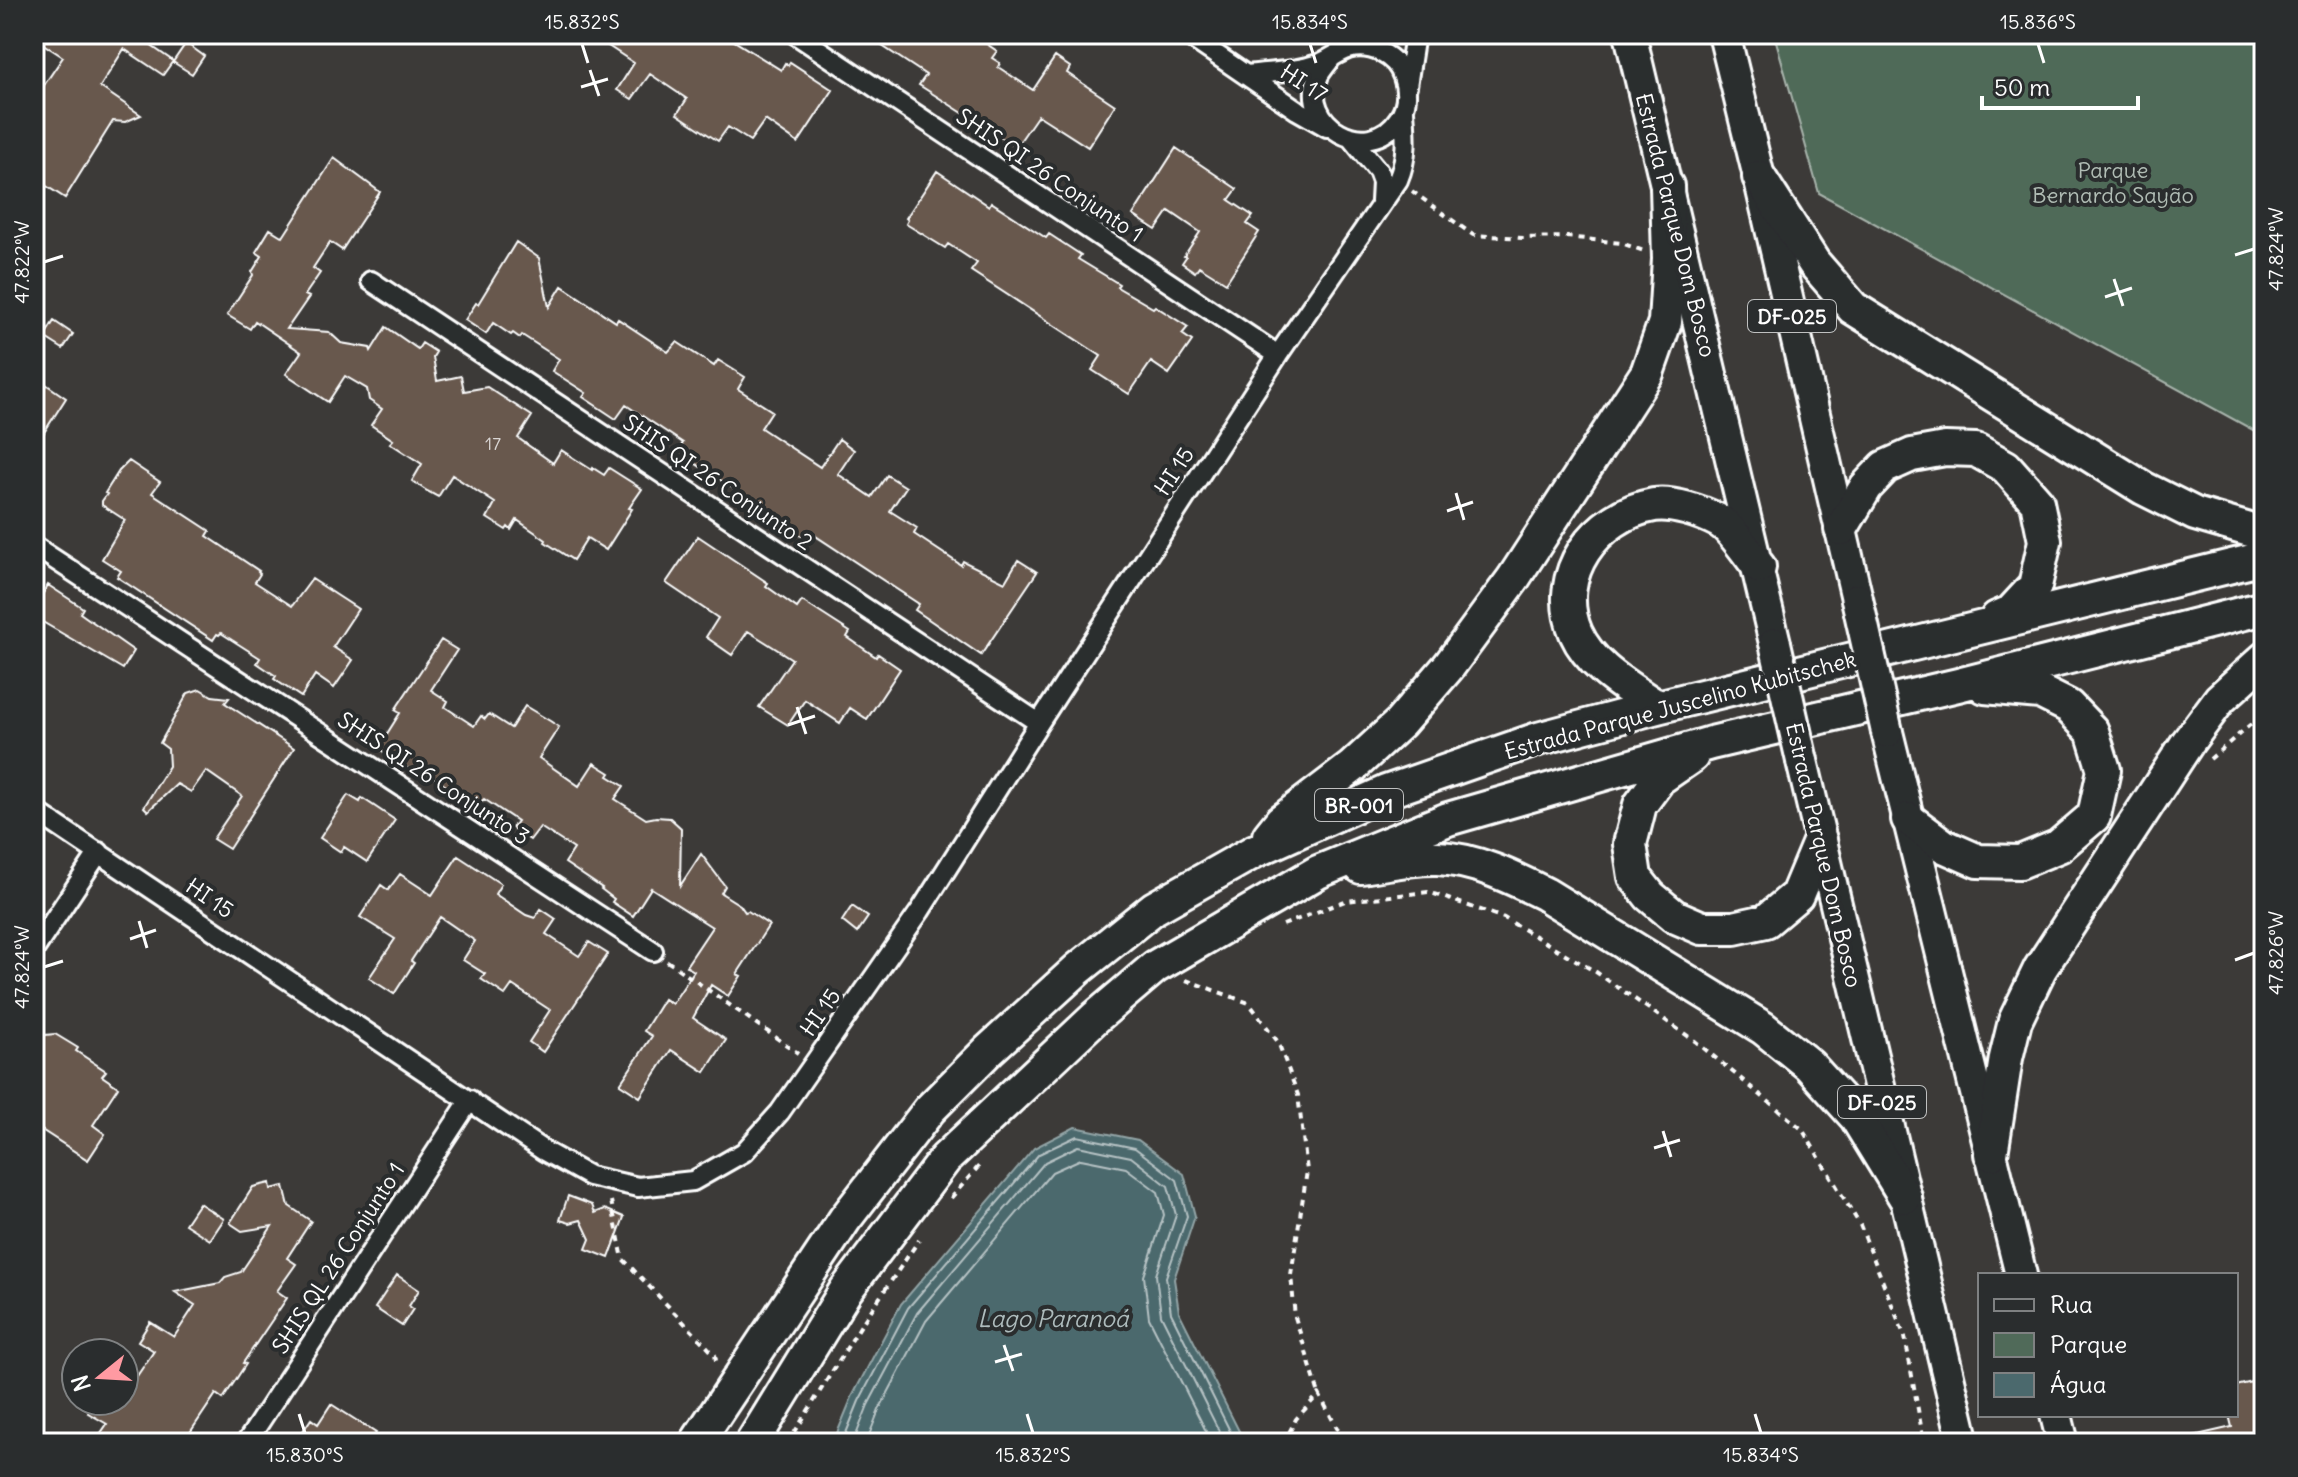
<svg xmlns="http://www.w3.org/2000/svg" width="2298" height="1477" font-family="Delius,sans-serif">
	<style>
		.green { fill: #506a59; stroke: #a8b4ac; stroke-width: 2 }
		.water { fill: #4b696d; stroke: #93a5a7; stroke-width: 2 }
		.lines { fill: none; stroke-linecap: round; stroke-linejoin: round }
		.shore { stroke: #b7c3c5; stroke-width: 2 }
		.building { fill: #67584e; stroke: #fff; stroke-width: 2 }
		.minor-casing { stroke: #fff; stroke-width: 24 }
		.primary-casing { stroke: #fff; stroke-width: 36 }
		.trunk-casing { stroke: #fff; stroke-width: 38 }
		.path { stroke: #fff; stroke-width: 4; stroke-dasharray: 6 6; stroke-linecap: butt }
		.minor { stroke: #2a2d2e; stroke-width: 18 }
		.primary { stroke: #2a2d2e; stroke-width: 30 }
		.trunk { stroke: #2a2d2e; stroke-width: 32 }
		.primary-bridge-casing { stroke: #fff; stroke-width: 36; stroke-linecap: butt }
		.primary-bridge { stroke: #2a2d2e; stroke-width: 30 }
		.ticks { fill: none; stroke: #fff; stroke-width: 3 }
		.labels { text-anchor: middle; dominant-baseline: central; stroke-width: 8; stroke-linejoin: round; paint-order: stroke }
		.number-label { font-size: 18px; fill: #d9d5d3 }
		.shield { fill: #2a2d2e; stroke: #bfc0c0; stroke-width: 2 }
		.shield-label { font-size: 20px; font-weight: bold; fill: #fff }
		.street-label { font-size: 22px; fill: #fff; stroke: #2a2d2e }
		.park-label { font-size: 22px; fill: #b0bcb4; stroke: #2a2d2e }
		.water-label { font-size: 24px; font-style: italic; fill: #aebcbd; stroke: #2a2d2e }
		.neatline { fill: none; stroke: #fff; stroke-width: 3 }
		.ticks-label { font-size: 20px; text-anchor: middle; fill: #fff }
	</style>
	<rect width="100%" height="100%" fill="#3c3a38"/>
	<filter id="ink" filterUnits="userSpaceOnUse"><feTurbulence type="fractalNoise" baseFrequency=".0125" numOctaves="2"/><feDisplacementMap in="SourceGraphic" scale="16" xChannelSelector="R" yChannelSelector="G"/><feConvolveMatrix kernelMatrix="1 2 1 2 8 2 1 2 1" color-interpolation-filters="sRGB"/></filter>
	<g filter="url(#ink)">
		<path class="green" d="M1774 34H2264V436L1819 193Z"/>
		<path class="water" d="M1075 1127 1138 1140 1184 1174 1195 1216 1174 1279 1179 1312 1245 1443H833L852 1397 901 1304 1034 1148Z"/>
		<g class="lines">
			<path class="shore" d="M842 1443 859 1401 908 1308 1039 1154 1077 1136 1135 1148 1177 1180 1187 1216 1166 1277 1171 1313 1236 1443
				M853 1443 868 1405 917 1313 1045 1162 1078 1146 1131 1157 1168 1186 1176 1215 1156 1275 1161 1315 1225 1443
				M866 1443 879 1410 926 1321 1052 1172 1081 1159 1126 1168 1158 1192 1164 1215 1144 1276 1149 1318 1212 1443"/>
		</g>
		<path class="building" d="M34 34H134L173 61 163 75 124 49 100 87 141 115 125 122 113 121 65 198 34 178V90L42 88 63 57 34 38Z
			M590 34H648L657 39 660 34H723L781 70 785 63 788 65 790 62 833 90 798 143 765 120 750 141 728 127 718 141 677 114 687 99 650 74 632 99 617 90 634 63Z
			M864 34H972L997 51 992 58 1000 63 998 67 1033 90 1055 57 1070 67 1067 73 1115 105 1088 147 1038 115 1016 147 919 85 926 75Z
			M186 43 204 56 192 74 173 62Z
			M1176 148 1237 189 1229 200 1253 216 1247 224 1259 232 1226 283 1199 266 1195 272 1182 263 1186 257 1184 256 1200 232 1169 211 1156 230 1133 215Z
			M334 158 380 192 342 250 330 242 313 268 320 273 305 295 309 297 287 329 329 332 341 343 370 348 371 351 386 327 418 349 422 343 436 352 433 357 437 381 461 376 464 391 487 387 532 416 518 438 553 463 561 450 592 470 593 468 604 475 609 468 642 489 629 508 632 509 606 550 587 538 573 560 545 542 546 540 517 520 511 530 508 527 506 530 487 518 495 503 452 475 438 497 427 491 412 481 422 464 390 443 393 440 371 425 382 409 369 400 367 389 345 376 328 402 286 374 301 352 255 321 250 329 227 315 253 275 252 272 262 256 256 252 270 229 283 237Z
			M937 171 989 206 991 202 1046 238 1049 234 1081 255 1078 259 1119 284 1117 287 1153 308 1155 306 1188 327 1182 334 1192 341 1169 374 1151 362 1129 394 1092 370 1101 356 971 271 977 263 948 244 945 248 906 224 908 220 906 218Z
			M516 242 539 258 549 307 562 286 616 322 618 319 668 352 677 342 714 366 718 360 745 377 738 389 772 411 761 428 820 467 839 439 854 450 838 474 872 497 887 475 906 487 890 511 917 528 914 534 961 565 963 561 1005 582 1018 560 1037 572 981 655 915 610 919 604 814 535 810 541 754 509 757 504 690 460 694 455 681 446 683 443 626 405 616 419 583 397 586 393 552 371 559 359 536 344 522 335 520 338 513 333 511 335 493 323 486 334 465 320 476 303 478 304Z
			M54 321 73 334 63 349 44 337Z
			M34 376 66 398 34 448Z
			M129 461 160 482 152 493 210 531 207 536 259 571 258 572 260 574 255 582 292 606 312 579 358 609 333 647 353 660 334 688 315 675 301 697 274 679 276 676 257 663 260 658 221 633 219 635 217 634 213 640 117 577 121 571 102 559 125 520 102 505V501L107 494 105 493 119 471Z
			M698 536 768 583 766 586 797 608 802 601 850 632 847 637 876 657 878 654 900 669 867 719 850 708 840 723 805 700 788 725 759 707 792 659 748 631 732 655 706 637 718 618 666 583Z
			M48 585 83 608 80 613 134 651 123 669 34 617V608Z
			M441 640 457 650 431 690 448 701 445 707 474 726 481 716 485 719 489 714 511 728 525 706 550 721 559 727 539 758 579 786 594 763 610 773 608 776 624 786 615 799 646 819 656 817 670 818 681 828 680 886 701 854 725 886 721 893 740 905 745 912 748 911 769 925 737 974 741 976 728 996 711 985 693 1018 726 1040 705 1072 671 1050 640 1097 620 1084 652 1036 644 1031 664 999 672 1004 694 971 686 966 712 927 651 888 633 916 612 902 614 899 601 889 602 888 565 863 574 849 540 827 530 840 512 828 517 821 484 799 473 809 447 792 449 788 420 768 416 774 378 748 400 713 395 710Z
			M200 689 212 696 229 698 225 703 294 748 229 849 213 839 242 796 206 771 191 792 177 784 148 811 144 807 169 766 168 749 160 743 188 693Z
			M348 795 360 802 362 798 395 820 367 862 344 847 341 852 320 838Z
			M458 856 501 884 495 894 526 915 535 918 541 909 556 919 546 934 579 956 589 942 608 954 543 1052 529 1042 550 1010 512 985 505 995 481 979 485 974 463 960 475 941 440 917 411 961 414 963 394 994 369 978 395 939 360 917 381 885 388 890 400 874 432 895Z
			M852 906 868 917 857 933 842 921Z
			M55 1034 78 1048 76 1051 106 1071 102 1076 118 1087 93 1125 105 1134 88 1160 34 1125V1040L40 1044 45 1035Z
			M270 1183 271 1189 284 1186 289 1206 311 1221 287 1258 296 1264 277 1291 287 1298 243 1363 246 1364 223 1399 216 1394 183 1443H94L107 1424 88 1413 96 1401H124V1395L154 1351 138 1341 150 1322 174 1337 195 1305 175 1292 220 1283 225 1277 241 1272 272 1226 242 1231 230 1223 253 1187Z
			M568 1196 592 1205 595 1213 605 1209 624 1217 609 1258 586 1249 590 1239 581 1220 570 1223 560 1220Z
			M199 1203 224 1219 210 1240 185 1224Z
			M397 1275 419 1290 409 1306 413 1309 402 1326 375 1308Z
			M2264 1379V1439L2247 1443H2194L2193 1436 2232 1427 2229 1415H2236V1386Z
			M331 1404 376 1433 369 1443H295L311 1419 318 1424Z"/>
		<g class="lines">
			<g class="minor-casing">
				<path id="minor" d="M795 34 1278 355
					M1186 34 1297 110 1327 127
					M1248 75C1270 72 1294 72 1315 65 1327 62 1336 53 1348 49 1370 43 1396 55 1403 77 1408 91 1407 106 1399 118 1369 165 1297 124 1319 75 1322 70 1326 65 1330 60
					M1407 86 1415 34
					M1351 138 1378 171 1382 182 1381 201
					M371 281 1039 723
					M34 546 653 951
					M34 810 544 1151 589 1176 638 1187 693 1181 744 1152 780 1112 920 911 1039 723 1278 355 1398 180C1408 156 1406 136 1404 111
					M34 950 99 852
					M246 1443 470 1100"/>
			</g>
			<g class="primary-casing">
				<path id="primary" d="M1630 34 1775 643
					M1724 34 1759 177 1857 599
					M1887 732 2021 1275
					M1802 761 1964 1443
					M2056 1415 2063 1443"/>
			</g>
			<g class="trunk-casing">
				<path id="trunk" d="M1759 177 1814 263 1853 308 2143 488 2195 514 2253 531 2264 532
					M1841 529 1866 487 1885 467 1912 455 1945 449 1976 450 2006 467 2037 502 2045 541 2035 586 2011 612 1997 618
					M1657 707C1628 687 1591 667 1576 633 1551 575 1596 515 1654 505 1672 502 1702 512 1719 521 1732 528 1749 555 1759 567
					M1692 756 1660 778 1640 805 1630 844 1635 877 1650 896 1674 916 1702 928H1734L1766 921 1797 895 1820 840
					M1908 819 1944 846 1978 861 2020 862 2059 846 2094 816 2104 770 2092 731 2068 706 2040 692 1985 687
					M1269 836 1281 821 1352 767 1400 723 1449 666 1513 579 1647 373 1665 322 1669 259 1667 186
					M1361 867C1385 864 1412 857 1437 858 1475 859 1513 878 1545 894L1763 1028 1809 1065 1856 1117 1905 1197
					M1991 1154 2006 1058 2015 1021 2040 969 2188 742 2220 699 2264 659
					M696 1443 845 1219 930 1109 989 1050 1078 969 1154 908 1255 851 1386 792 1538 739 1657 707 2264 558
					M752 1443 846 1290 945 1159 1096 1017 1155 967 1318 872 1448 819 1711 743 1958 685 2264 608"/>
			</g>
			<path class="path" d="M1412 191 1473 235 1523 238 1567 237 1621 243 1644 251
				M2210 759 2264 713
				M1283 925 1345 901 1428 892 1504 918 1596 972 1695 1041 1802 1129 1860 1225 1905 1337 1924 1443
				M667 961 798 1053
				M1186 980 1249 1003 1278 1042 1298 1095 1307 1171 1291 1275 1295 1317 1319 1394
				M951 1198 979 1166
				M611 1201 623 1259 715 1355 717 1366
				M788 1443 861 1325 919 1240
				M1284 1443 1296 1419 1319 1394 1337 1428 1352 1443"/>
			<use href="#minor" class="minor"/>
			<use href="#primary" class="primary"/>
			<use href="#trunk" class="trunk"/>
			<g class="primary-bridge-casing">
				<path id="primary-bridge" d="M1857 599 1887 732
					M1775 643 1802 761"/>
			</g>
			<use href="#primary-bridge" class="primary-bridge"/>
		</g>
	</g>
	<path class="ticks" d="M582 44 588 63M1310 44 1316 63M2038 44 2044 63M590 70 599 96M581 87 608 79M2235 255 2254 249M44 262 63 256M2114 279 2123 306M2105 297 2132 288M1456 493 1464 520M1447 511 1473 502M797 707 806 734M788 725 815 716M139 921 147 948M130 939 156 930M2235 960 2254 953M44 967 63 961M1663 1131 1671 1157M1654 1148 1680 1140M1004 1345 1013 1371M995 1362 1022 1354M299 1414 305 1433M1027 1414 1033 1433M1755 1414 1761 1433"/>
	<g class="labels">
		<g class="number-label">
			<text x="493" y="443">17</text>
		</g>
		<g class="shield">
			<rect x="1748" y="300" width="88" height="32" rx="6"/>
			<rect x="1315" y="789" width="88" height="32" rx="6"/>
			<rect x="1838" y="1086" width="88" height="32" rx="6"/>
		</g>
		<g class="shield-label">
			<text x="1792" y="316">DF-025</text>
			<text x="1359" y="805">BR-001</text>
			<text x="1882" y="1102">DF-025</text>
		</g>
		<g class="street-label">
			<text transform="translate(1304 83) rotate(33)">HI 17</text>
			<text transform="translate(1050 175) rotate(34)">SHIS QI 26 Conjunto 1</text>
			<text transform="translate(1676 225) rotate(76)">Estrada Parque Dom Bosco</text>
			<text transform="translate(1174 471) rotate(-57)">HI 15</text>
			<text transform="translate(718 482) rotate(34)">SHIS QI 26 Conjunto 2</text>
			<text transform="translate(1680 705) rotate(-15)">Estrada Parque Juscelino Kubitschek</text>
			<text transform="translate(434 778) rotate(33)">SHIS QI 26 Conjunto 3</text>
			<text transform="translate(1824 855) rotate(77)">Estrada Parque Dom Bosco</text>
			<text transform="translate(210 898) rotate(34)">HI 15</text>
			<text transform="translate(820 1012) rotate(-55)">HI 15</text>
			<text transform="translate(338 1258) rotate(-57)">SHIS QL 26 Conjunto 1</text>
		</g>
		<g class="park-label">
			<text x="2113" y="170">Parque<tspan x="2113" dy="25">Bernardo Sayão</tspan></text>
		</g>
		<g class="water-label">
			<text x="1053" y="1318">Lago Paranoá</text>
		</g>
	</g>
	<rect width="2298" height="1477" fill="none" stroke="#2a2d2e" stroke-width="88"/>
	<rect x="1978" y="1273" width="260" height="144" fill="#2a2d2e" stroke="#7f8182" stroke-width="2"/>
	<rect x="1994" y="1299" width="40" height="12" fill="#2a2d2e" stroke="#7f8182" stroke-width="2"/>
	<text x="2050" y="1313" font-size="24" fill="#ffffff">Rua</text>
	<rect x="1994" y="1333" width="40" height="24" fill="#506a59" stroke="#7f8182" stroke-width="2"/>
	<text x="2050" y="1353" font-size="24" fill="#ffffff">Parque</text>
	<rect x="1994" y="1373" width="40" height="24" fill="#4b696d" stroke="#7f8182" stroke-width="2"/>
	<text x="2050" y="1393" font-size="24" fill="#ffffff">Água</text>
	<g transform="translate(100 1377) rotate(252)"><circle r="38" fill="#2a2d2e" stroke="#7f8182" stroke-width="2"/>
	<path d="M0-6L14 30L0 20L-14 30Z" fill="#ff9aa2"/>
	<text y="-12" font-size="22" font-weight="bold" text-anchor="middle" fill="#ffffff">N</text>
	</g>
	<path d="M1982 96v12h156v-12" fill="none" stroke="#ffffff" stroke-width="4"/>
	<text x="1994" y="96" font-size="24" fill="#ffffff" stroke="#2a2d2e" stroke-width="6" paint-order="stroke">50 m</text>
	<rect x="44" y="44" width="2210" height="1389" class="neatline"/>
	<g class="ticks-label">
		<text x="582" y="29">15.832°S</text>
		<text x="1310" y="29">15.834°S</text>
		<text x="2038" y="29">15.836°S</text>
		<text transform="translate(2276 249) rotate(-90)" y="7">47.824°W</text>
		<text transform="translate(22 262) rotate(-90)" y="7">47.822°W</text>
		<text transform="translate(2276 953) rotate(-90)" y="7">47.826°W</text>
		<text transform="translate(22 967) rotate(-90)" y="7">47.824°W</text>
		<text x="305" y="1462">15.830°S</text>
		<text x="1033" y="1462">15.832°S</text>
		<text x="1761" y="1462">15.834°S</text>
	</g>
</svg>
